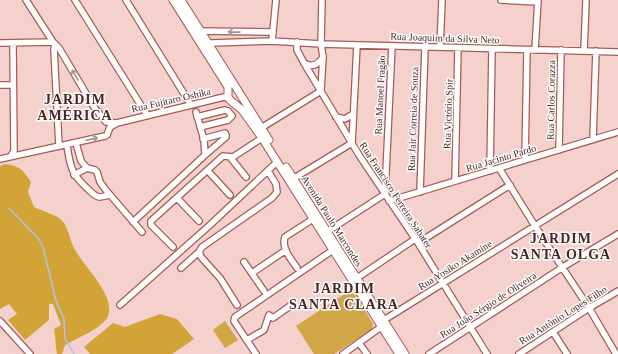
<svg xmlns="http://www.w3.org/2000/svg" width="618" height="354" font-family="Georgia,serif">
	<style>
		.green { fill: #d0a647 }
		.forest { fill: #d2a437 }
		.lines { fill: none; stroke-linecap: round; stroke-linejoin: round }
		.stream { stroke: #aec3ef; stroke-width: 1.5 }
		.minor-casing { stroke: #a85a55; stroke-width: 8 }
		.tertiary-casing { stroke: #a85a55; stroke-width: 9 }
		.minor { stroke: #fff; stroke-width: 5.5 }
		.tertiary { stroke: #fff; stroke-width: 7 }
		.oneway { stroke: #a49392 }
		.labels { text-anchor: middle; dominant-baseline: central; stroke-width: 3; stroke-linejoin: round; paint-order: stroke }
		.street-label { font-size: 10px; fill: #492725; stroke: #fbfbfb }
		.district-label { font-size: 14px; font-weight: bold; letter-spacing: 1px; fill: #492725; stroke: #fbfbfb }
	</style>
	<rect width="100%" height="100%" fill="#f5d1cd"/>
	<path class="green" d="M352 289 373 324 372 329 334 354H314L296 326Z
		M225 321 238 340 225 348 213 330Z"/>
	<path class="forest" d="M5 164C20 166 23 170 31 182L28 192 34 207C40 210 55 215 59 218 68 224 69 238 74 248 83 266 116 295 108 316 104 327 76 339 65 345L62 354H57C55 346 56 337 54 329L61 325 53 304H49V320L25 340 8 320 17 314 9 304 0 309V166Z
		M160 314 177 319 194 339 172 354H90L84 347 113 323 125 327Z"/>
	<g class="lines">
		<path class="stream" d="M9 208 38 238 43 247 56 301 64 319 65 339 74 354"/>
		<g class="minor-casing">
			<path id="minor" d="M26 0 53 42 59 48 94 107 106 122 117 123 224 97 229 99
				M75 0 147 115
				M126 0 191 105
				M501 0 538 2
				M198 32 200 31 273 32
				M272 41 276 0
				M297 42V50L304 63 359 155 418 243 487 354
				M0 43 53 42
				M55 44 54 49 59 146
				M206 44 211 43 272 41 321 44 618 52
				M440 47 442 0
				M535 50 538 0
				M584 51 586 0
				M304 63C312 68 318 65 323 57
				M0 85H12
				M321 90 323 57 321 44 322 0
				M197 117 225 110 228 111 232 116 228 120 200 127
				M336 117 345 119 353 114
				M261 128 321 91
				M203 139 225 133 226 135V137L205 155
				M593 139 596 51
				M76 143 81 161 87 168 95 170 97 172 100 182 105 189 142 232
				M67 145C70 168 72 175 90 191 93 194 96 197 100 197 103 197 107 195 110 195
				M559 150 561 50
				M11 156 14 151 13 43
				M230 157 246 177
				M0 159 105 136 107 135 110 127 117 123
				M525 160 527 50
				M499 168 535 226 589 308 616 354
				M208 171 230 195
				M490 171 492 49
				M74 175 87 168
				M291 180 352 143 357 45
				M455 181 458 48
				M420 192 425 47
				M177 198 199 221
				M389 201 618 132
				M133 222 205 155 204 140 196 112
				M325 233 385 194 392 46
				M418 243 510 185
				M173 247 151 225V221L223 156 233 157 262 138
				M244 262 264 291
				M181 268 199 252
				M297 268C291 259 281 248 285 237L313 219
				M252 273 286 250
				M354 280 415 239
				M120 305 210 225 277 162
				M237 305 220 278 201 257 199 252 202 247 272 198 277 192 276 184 268 171
				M0 321 30 354
				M553 332 567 354
				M247 340 264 330 269 315 273 318 290 306
				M359 343 367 354
				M256 354 234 321 235 317 333 250
				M343 354 381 327 384 320 618 174
				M429 354 563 267 618 234
				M519 354 589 308 618 291"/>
		</g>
		<g class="tertiary-casing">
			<path id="tertiary" d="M173 0 228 87V97L230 100 242 110 262 138 399 354
				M181 0 269 140
				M286 167 405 354"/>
		</g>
		<use href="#minor" class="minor"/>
		<use href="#tertiary" class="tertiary"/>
	</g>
	<defs><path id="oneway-shaft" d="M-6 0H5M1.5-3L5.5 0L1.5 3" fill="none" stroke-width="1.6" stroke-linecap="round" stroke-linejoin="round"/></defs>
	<g class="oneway">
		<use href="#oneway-shaft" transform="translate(234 32) rotate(-179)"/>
		<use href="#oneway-shaft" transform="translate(75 75) rotate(-120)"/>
		<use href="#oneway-shaft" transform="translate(92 139) rotate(-13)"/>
	</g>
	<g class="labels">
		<g class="street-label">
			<text transform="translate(445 38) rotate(2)">Rua Joaquim da Silva Neto</text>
			<text transform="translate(380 95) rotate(-87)">Rua Manoel Fragão</text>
			<text transform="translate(171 100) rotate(-13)">Rua Fujitaro Oshika</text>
			<text transform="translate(551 100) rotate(-89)">Rua Carlos Corazza</text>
			<text transform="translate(448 114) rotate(-88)">Rua Victório Spir</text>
			<text transform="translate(413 119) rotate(-88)">Rua Jair Correia de Souza</text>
			<text transform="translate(501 158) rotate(-17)">Rua Jacinto Pardo</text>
			<text transform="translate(396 195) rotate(57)">Rua Francisco Ferreira Sabater</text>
			<text transform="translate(332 221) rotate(58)">Avenida Paulo Marcondes</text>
			<text transform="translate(455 265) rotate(-32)">Rua Yosiko Akamine</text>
			<text transform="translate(488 305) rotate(-33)">Rua João Sérgio de Oliveira</text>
			<text transform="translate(563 315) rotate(-32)">Rua Antônio Lopes Filho</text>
		</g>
		<g class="district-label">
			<text x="75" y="99">JARDIM<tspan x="75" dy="16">AMÉRICA</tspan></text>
			<text x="561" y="238">JARDIM<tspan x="561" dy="16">SANTA OLGA</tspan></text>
			<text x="344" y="288">JARDIM<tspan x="344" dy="16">SANTA CLARA</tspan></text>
		</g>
	</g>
</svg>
